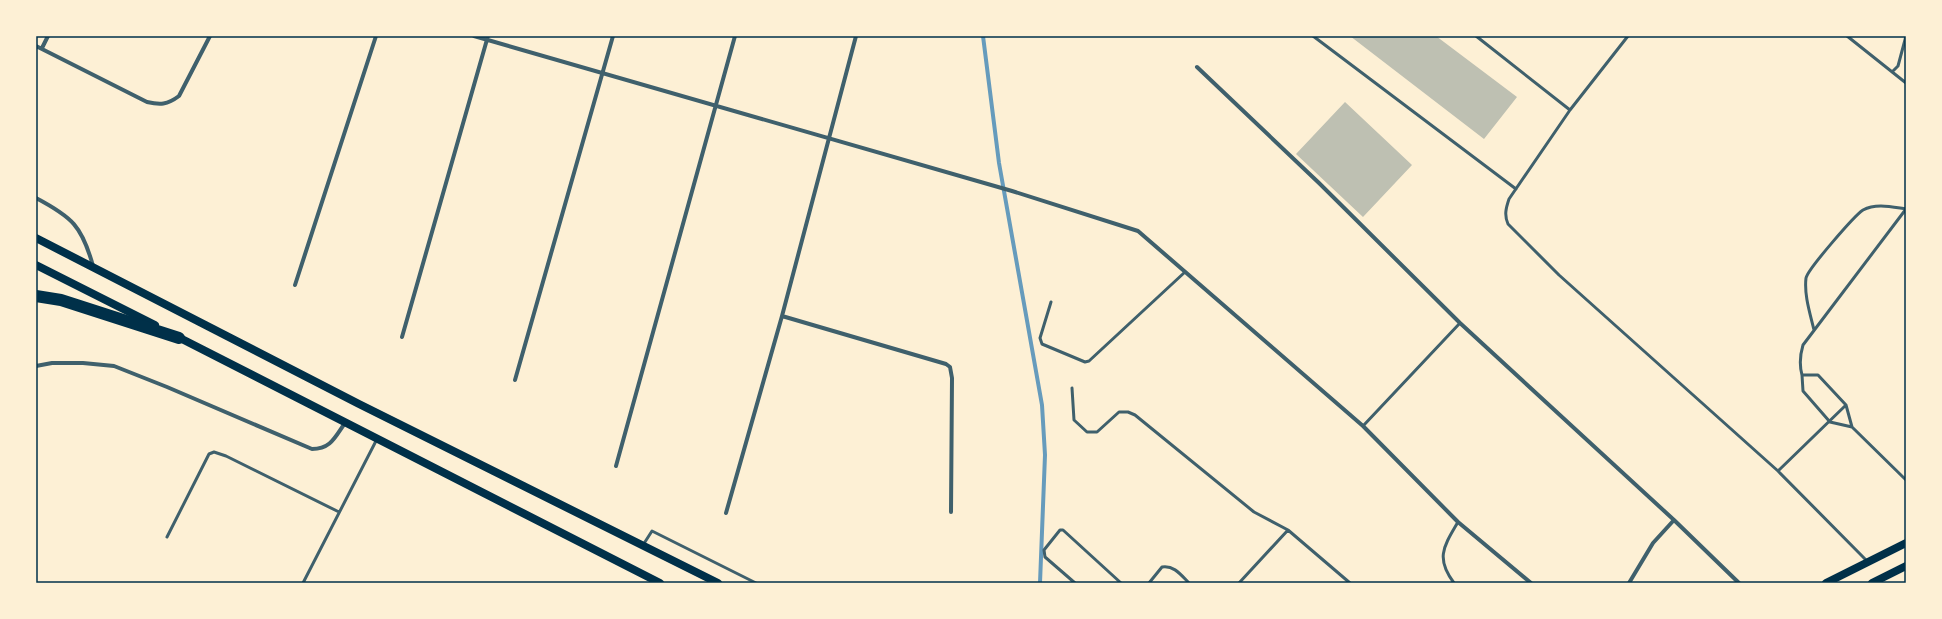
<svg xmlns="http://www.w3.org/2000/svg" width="1942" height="619" font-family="'Noto Sans',sans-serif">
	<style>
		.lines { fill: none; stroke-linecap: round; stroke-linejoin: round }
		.stream { stroke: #669bbc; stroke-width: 4 }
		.building { fill: #bec0b2 }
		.service { stroke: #3f606c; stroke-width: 3 }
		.minor { stroke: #3f606c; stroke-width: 4 }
		.secondary { stroke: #003049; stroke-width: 8 }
		.motorway { stroke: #003049; stroke-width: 12 }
		.neatline { fill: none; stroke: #003049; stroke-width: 1.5 }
	</style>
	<rect width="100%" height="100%" fill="#fdf0d5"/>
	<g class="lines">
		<path class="stream" d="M983 36 999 163 1042 405 1045 455 1040 583"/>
	</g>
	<path class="building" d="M1350 36H1436L1517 97 1484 139Z
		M1345 102 1412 165 1363 217 1296 154Z"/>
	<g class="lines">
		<path class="service" d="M1313 36 1516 189
			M1476 36 1570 110
			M1628 36 1570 110 1509 199C1506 208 1504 215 1508 224L1559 275 1778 471 1867 561
			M1847 36 1906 83
			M1892 72 1898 66 1906 36
			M1051 302 1040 338 1042 344 1085 362 1089 361 1185 272
			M1814 330C1810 313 1804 295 1806 278 1808 269 1854 216 1863 210 1876 203 1892 207 1906 209
			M1802 375C1799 364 1800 355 1803 345L1906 209
			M1072 388 1074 420 1087 432H1097L1119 412H1128L1135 415 1254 512 1288 530 1350 583
			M1363 426 1460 323
			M1852 427 1830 422 1803 391 1802 375H1818L1846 405 1852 427 1906 480
			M1778 471 1846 405
			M167 537 209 454 214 452 226 456 339 512
			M643 545 652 531 756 583
			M303 583 377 439
			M1075 583 1045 557 1044 550 1060 530H1063L1121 583
			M1149 583 1162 567C1174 565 1181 575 1189 583
			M1239 583 1288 530
			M1454 583C1435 558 1444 546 1458 522"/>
		<path class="minor" d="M474 36 1012 191 1138 231 1363 426 1458 522 1531 583
			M36 46 147 102C160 105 167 105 179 96L210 36
			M42 48 48 36
			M1197 67 1319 183 1460 323 1674 520 1739 583
			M36 198C72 217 82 226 93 266
			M295 285 376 36
			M782 316 946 364 950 367 952 378 951 512
			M402 337 488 36
			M36 366 52 363H83L114 366 167 387 312 449C331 449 335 437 345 423
			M515 380 613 36
			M616 466 735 36
			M726 513 782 316 856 36
			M1629 583 1653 543 1674 520"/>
		<path class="secondary" d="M36 238 359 404 718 583
			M36 265 155 325
			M176 336 660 583
			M1826 583 1906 543
			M1872 583 1906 566"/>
		<path class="motorway" d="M36 296 61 300 179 338"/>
	</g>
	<rect width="1942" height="619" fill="none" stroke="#fdf0d5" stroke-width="74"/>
	<rect x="37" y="37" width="1868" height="545" class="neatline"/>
</svg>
